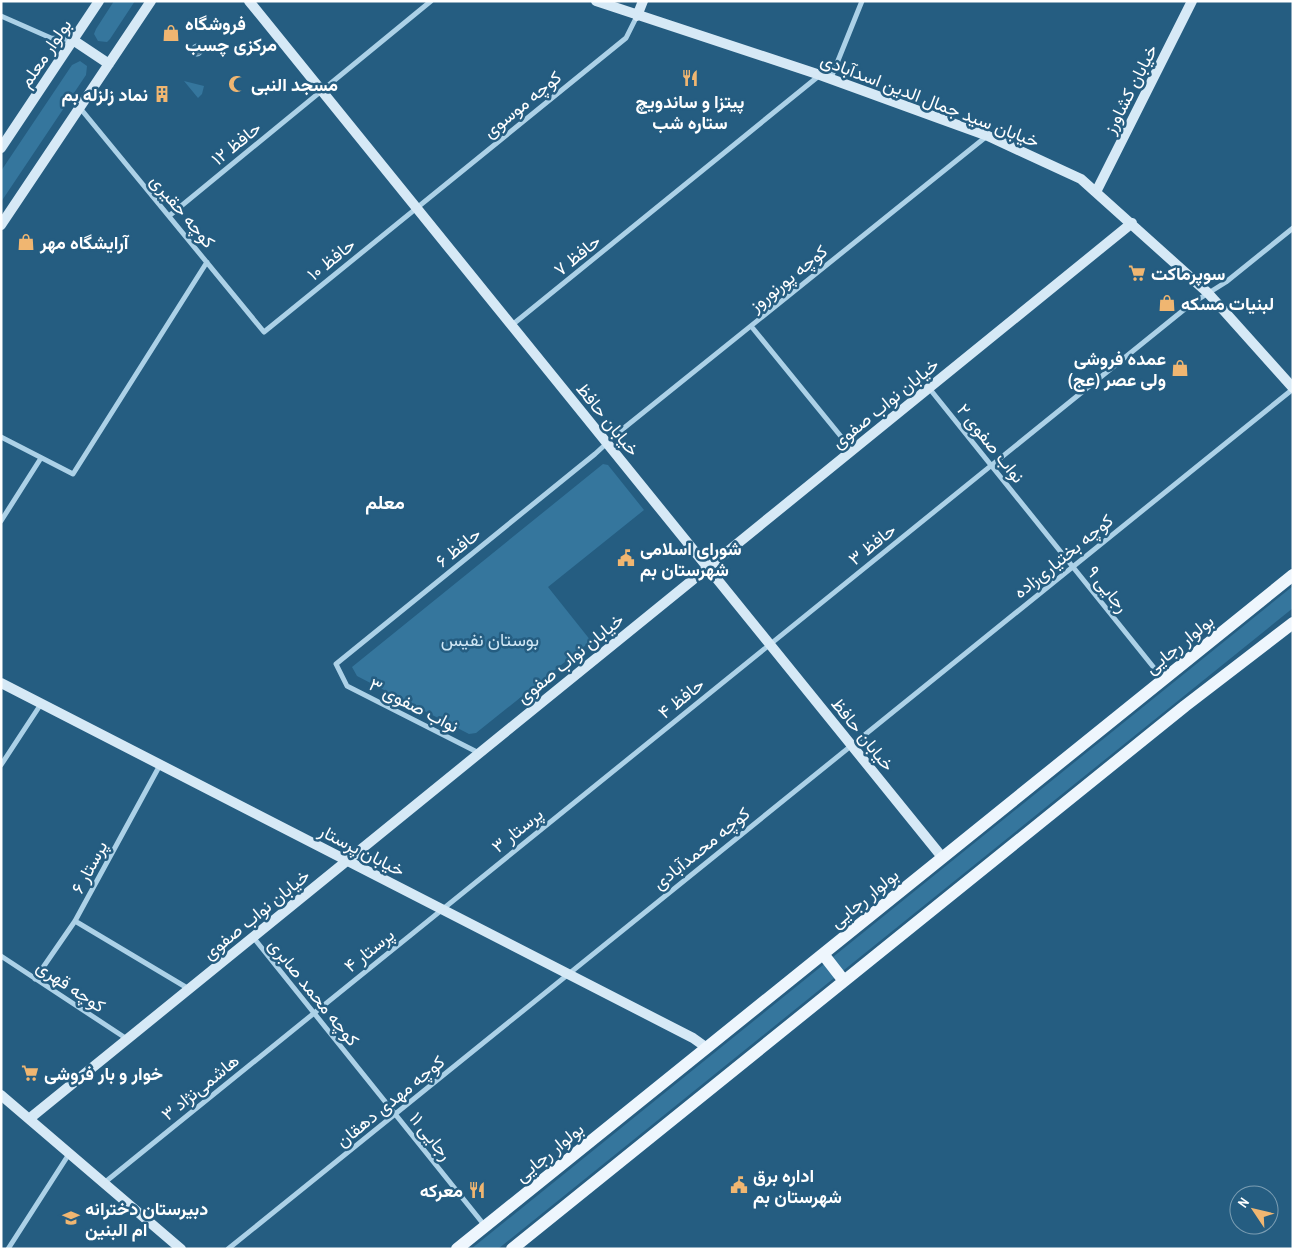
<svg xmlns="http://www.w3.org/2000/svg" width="1294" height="1250" font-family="'Archivo Narrow',Vazirmatn,sans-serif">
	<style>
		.green { fill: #35769d }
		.water { fill: #5c839c; stroke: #a1cde7 }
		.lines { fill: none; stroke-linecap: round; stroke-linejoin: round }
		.street { stroke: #acd1e7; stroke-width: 5 }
		.secondary { stroke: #d6e9f6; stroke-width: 10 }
		.primary { stroke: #eef6fd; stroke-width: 12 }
		.labels { text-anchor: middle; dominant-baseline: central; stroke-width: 5; stroke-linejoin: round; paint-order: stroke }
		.poi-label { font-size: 18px; font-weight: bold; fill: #fff; stroke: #255d81; text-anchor: start }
		.street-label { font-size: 18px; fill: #fff; stroke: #255d81 }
		.park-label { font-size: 18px; fill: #d0e7f5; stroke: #255d81 }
		.neighbourhood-label { font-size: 19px; font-weight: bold; fill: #fff; stroke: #255d81 }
	</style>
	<rect width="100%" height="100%" fill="#255d81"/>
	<path class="green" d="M114 1H135L110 39 107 42 98 41 94 34 96 29Z
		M80 61 87 66 86 75 1 202V171L72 65Z
		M184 81 204 86 202 94 198 98Z
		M603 464 608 465 644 510 548 587 591 641 476 733 469 734 357 676 352 667Z
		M1293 586V608L498 1249H471Z"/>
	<path class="water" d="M191 50a6 6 0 1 1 12 0a6 6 0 1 1-12 0Z"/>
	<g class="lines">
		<path class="street" d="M1 16 51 38 73 40
			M831 78 862 1
			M80 108 264 332 626 38 637 16
			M169 216 431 1
			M512 325 820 75
			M751 326 852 450
			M929 388 1163 679
			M1 437 73 474 207 262
			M1 521 41 458
			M479 753 347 686 336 664 595 454 619 432 987 136
			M1 765 41 704
			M75 921 189 989
			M253 937 485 1226
			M1 956 127 1039
			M35 979 75 921 160 765
			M104 1183 1191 304 1226 282 1293 228
			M8 1249 69 1154
			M228 1249 1293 389"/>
		<path class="secondary" d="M249 1 942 857
			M596 1 820 75 941 119 988 136 1081 179 1208 293 1293 388
			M637 16 643 1
			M73 40 109 64
			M1 148 99 1
			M1096 192 1192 1
			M1 225 151 1
			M1 683 693 1038 707 1048
			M1 1095 181 1249
			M29 1119 1132 223"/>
		<path class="primary" d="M823 954 844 981
			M457 1249 1293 575
			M512 1249 1185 706 1293 623"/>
	</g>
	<defs>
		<g id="shop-bare" transform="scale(1.35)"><path d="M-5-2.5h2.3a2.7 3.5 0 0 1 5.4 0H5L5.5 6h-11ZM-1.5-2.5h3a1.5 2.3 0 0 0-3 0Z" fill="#f0b671" stroke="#255d81" stroke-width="2.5" paint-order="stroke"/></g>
		<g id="restaurant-bare" transform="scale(1.35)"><path d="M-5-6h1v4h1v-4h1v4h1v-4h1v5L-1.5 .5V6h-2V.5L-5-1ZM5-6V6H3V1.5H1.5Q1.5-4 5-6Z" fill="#f0b671" stroke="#255d81" stroke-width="2.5" paint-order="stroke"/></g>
		<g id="mosque-bare" transform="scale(1.35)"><path d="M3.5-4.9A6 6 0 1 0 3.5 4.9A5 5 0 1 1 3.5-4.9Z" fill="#f0b671" stroke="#255d81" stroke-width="2.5" paint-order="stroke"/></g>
		<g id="building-bare" transform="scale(1.35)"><path d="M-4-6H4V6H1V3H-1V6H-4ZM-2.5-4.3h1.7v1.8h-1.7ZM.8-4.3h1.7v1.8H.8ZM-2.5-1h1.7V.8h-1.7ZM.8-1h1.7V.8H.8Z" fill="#f0b671" stroke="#255d81" stroke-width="2.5" paint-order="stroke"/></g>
		<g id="supermarket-bare" transform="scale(1.35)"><path d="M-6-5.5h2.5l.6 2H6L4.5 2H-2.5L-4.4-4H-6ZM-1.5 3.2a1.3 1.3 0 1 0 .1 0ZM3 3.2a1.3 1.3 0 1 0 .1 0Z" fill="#f0b671" stroke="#255d81" stroke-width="2.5" paint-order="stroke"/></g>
		<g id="civic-bare" transform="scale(1.35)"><path d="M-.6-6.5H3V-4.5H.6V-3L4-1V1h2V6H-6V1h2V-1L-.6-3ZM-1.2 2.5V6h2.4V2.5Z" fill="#f0b671" stroke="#255d81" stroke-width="2.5" paint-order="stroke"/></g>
		<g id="school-bare" transform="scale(1.35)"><path d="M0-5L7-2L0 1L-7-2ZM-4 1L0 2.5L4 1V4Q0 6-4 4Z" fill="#f0b671" stroke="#255d81" stroke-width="2.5" paint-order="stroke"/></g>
	</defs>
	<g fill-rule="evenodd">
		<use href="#shop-bare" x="171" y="33"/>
		<use href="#restaurant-bare" x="690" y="78"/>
		<use href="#mosque-bare" x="237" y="84"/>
		<use href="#building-bare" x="162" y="94"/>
		<use href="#shop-bare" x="26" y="242"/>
		<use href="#supermarket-bare" x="1137" y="273"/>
		<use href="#shop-bare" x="1167" y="303"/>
		<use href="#shop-bare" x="1180" y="368"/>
		<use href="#civic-bare" x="626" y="558"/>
		<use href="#supermarket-bare" x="30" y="1073"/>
		<use href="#civic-bare" x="739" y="1185"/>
		<use href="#restaurant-bare" x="477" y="1190"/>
		<use href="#school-bare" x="71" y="1218"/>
	</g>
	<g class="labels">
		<g class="poi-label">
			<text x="185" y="23">فروشگاه<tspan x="185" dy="21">مرکزی چسب</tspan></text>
			<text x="251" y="84">مسجد النبی</text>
			<text x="148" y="94" text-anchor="end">نماد زلزله بم</text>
			<text x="690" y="101" text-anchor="middle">پیتزا و ساندویچ<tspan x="690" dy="21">ستاره شب</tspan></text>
			<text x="40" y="242">آرایشگاه مهر</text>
			<text x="1151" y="273">سوپرماکت</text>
			<text x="1181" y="303">لبنیات مسکه</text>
			<text x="1166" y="358" text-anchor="end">عمده فروشی<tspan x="1166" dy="21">ولی عصر (عج)</tspan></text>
			<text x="640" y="548">شورای اسلامی<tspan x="640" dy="21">شهرستان بم</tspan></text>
			<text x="44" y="1073">خوار و بار فروشی</text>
			<text x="753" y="1175">اداره برق<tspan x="753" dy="21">شهرستان بم</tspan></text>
			<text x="463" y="1190" text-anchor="end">معرکه</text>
			<text x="85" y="1208">دبیرستان دخترانه<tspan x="85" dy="21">ام البنین</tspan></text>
		</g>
		<g class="street-label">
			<text transform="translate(45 53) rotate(-56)">بولوار معلم</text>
			<text transform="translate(1130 89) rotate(-63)">خیابان کشاورز</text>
			<text transform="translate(930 100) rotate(21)">خیابان سید جمال الدین اسدآبادی</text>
			<text transform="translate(522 104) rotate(-39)">کوچه موسوی</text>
			<text transform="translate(236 143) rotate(-39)">حافظ ۱۲</text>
			<text transform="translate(183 211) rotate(50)">کوچه حقیری</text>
			<text transform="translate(577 255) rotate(-39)">حافظ ۷</text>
			<text transform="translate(331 259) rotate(-39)">حافظ ۱۰</text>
			<text transform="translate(788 278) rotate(-39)">کوچه پورنوروز</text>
			<text transform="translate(885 403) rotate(-39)">خیابان نواب صفوی</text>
			<text transform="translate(608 419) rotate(51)">خیابان حافظ</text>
			<text transform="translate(991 443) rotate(51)">نواب صفوی ۲</text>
			<text transform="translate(872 544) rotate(-39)">حافظ ۳</text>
			<text transform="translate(458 547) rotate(-39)">حافظ ۶</text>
			<text transform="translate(1063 556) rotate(-39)">کوچه بختیاری‌زاده</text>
			<text transform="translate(1108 589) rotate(51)">رجایی ۹</text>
			<text transform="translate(1179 644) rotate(-39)">بولوار رجایی</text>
			<text transform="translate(570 658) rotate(-39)">خیابان نواب صفوی</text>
			<text transform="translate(681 698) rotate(-39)">حافظ ۴</text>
			<text transform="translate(414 705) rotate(27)">نواب صفوی ۳</text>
			<text transform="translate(863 734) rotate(51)">خیابان حافظ</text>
			<text transform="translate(517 830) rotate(-39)">پرستار ۳</text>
			<text transform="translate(701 848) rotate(-39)">کوچه محمدآبادی</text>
			<text transform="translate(362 850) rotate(27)">خیابان پرستار</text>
			<text transform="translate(89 867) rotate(-62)">پرستار ۶</text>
			<text transform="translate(864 898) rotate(-39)">بولوار رجایی</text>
			<text transform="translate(256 914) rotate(-39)">خیابان نواب صفوی</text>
			<text transform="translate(369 950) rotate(-39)">پرستار ۴</text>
			<text transform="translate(71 986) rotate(34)">کوچه قهری</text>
			<text transform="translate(314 992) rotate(51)">کوچه محمد صابری</text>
			<text transform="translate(200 1087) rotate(-39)">هاشمی‌نژاد ۳</text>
			<text transform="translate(390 1101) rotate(-39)">کوچه مهدی دهقان</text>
			<text transform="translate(431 1136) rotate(51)">رجایی ۱۱</text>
			<text transform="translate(549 1152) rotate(-39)">بولوار رجایی</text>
		</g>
		<g class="park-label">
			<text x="490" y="639">بوستان نفیس</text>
		</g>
		<g class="neighbourhood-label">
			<text x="385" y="502">معلم</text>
		</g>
	</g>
	<rect width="1294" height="1250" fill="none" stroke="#ffffff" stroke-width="5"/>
	<g transform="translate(1254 1210) rotate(305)"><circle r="24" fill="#255d81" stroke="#7c9eb3"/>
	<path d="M0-4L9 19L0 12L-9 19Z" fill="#f0b671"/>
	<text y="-8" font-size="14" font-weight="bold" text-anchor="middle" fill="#ffffff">N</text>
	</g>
</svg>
